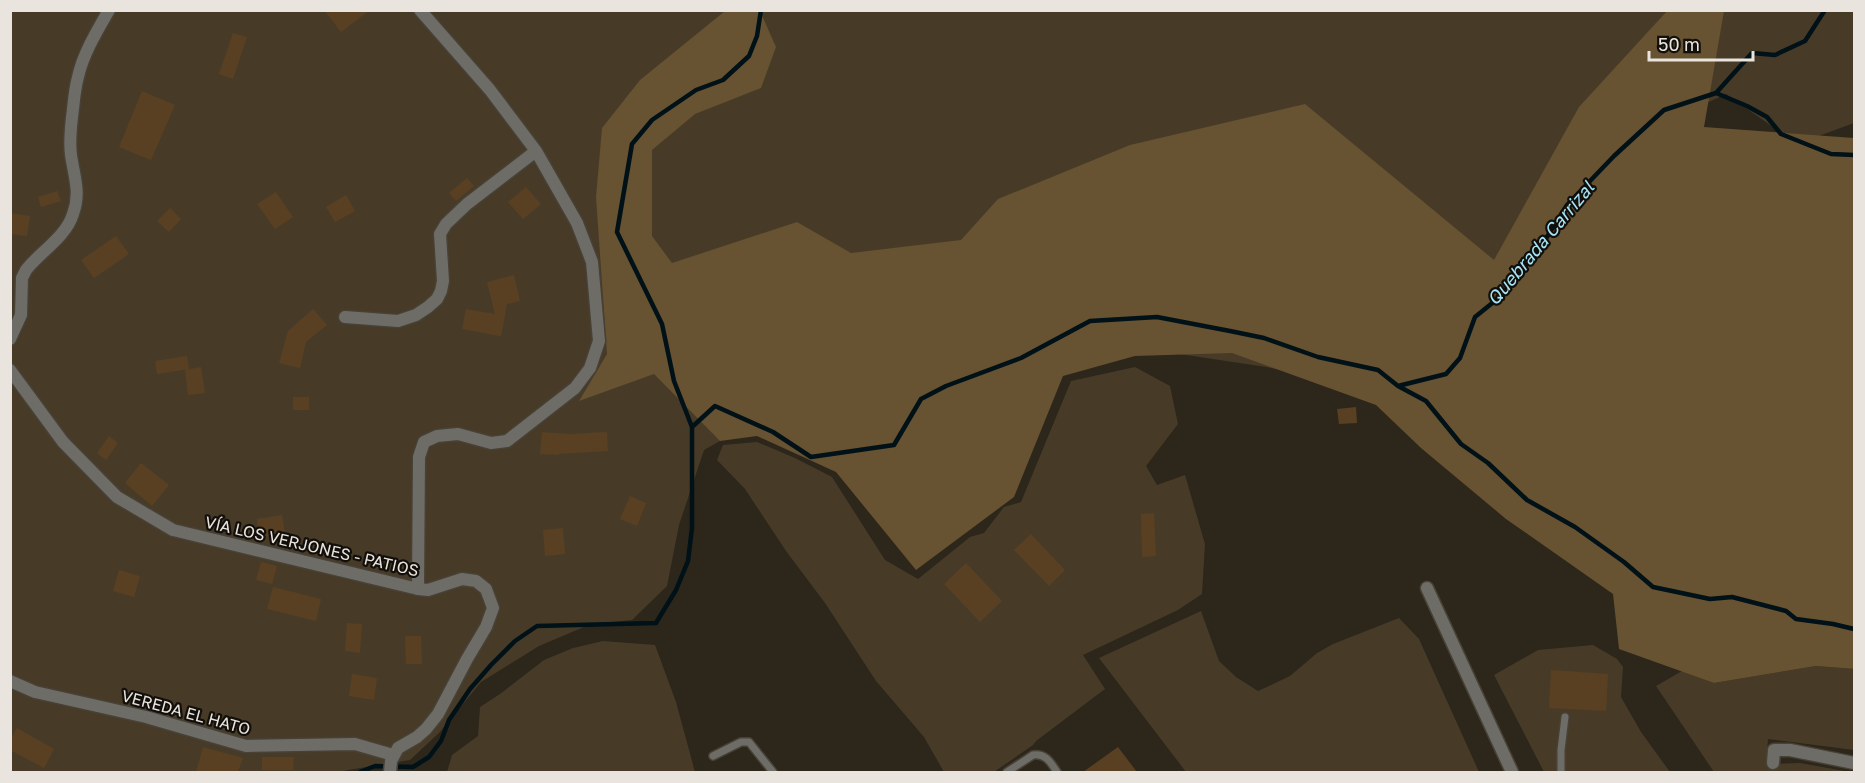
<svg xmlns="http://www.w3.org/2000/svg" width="1865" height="783" font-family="'Golos Text',sans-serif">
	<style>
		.green { fill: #473b28 }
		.forest { fill: #675231 }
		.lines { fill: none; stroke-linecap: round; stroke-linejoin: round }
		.stream { stroke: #001117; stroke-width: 4.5 }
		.building { fill: #594023 }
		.service-casing { stroke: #474136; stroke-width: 10 }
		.minor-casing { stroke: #474136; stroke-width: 15 }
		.tertiary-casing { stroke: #474136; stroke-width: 15 }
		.service { stroke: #6e6c66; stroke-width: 7 }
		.minor { stroke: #6e6c66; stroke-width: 12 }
		.tertiary { stroke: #6e6c66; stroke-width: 12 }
		.labels { text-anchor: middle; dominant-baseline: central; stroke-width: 4.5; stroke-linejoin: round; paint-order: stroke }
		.street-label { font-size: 16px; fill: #e9e4dd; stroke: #120f0b }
		.water-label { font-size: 18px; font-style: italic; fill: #a6e6f8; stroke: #120f0b }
	</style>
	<rect width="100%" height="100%" fill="#2d261b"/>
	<path class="green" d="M10 11H1854V123L1797 144 1726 94 1648 130 1385 391 1266 367 1153 350 741 429 704 450 679 525 667 586 632 620 591 624 539 646 481 682 439 733 410 760 336 772H11Z
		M1135 367 1170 386 1178 424 1146 466 1157 485 1185 475 1205 544 1202 594 1178 610 1083 655 1105 689 1036 741 1033 745 994 772H944L924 737 876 681 825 603 786 551 745 489 717 460 723 445 757 442 795 458 832 477 885 560 918 579 970 537 984 533 1004 507 1021 502 1071 381Z
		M1201 611 1219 661 1236 677 1258 691 1290 676 1317 653 1333 644 1399 618 1419 639 1479 772H1186L1099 658Z
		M603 641 655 645 676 702 695 772H447L452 755 478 736 480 707 500 694 544 660 573 648Z
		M1593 645 1617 659 1623 667 1621 697 1641 732 1670 772H1544L1494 675 1538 650Z
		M1816 666 1854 669V750L1768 739 1766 764 1800 763 1850 772H1714L1656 686 1682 671 1714 683Z"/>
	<path class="forest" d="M725 11H760L776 47 761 88 695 114 652 150V236L672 263 797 222 851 253 961 240 998 199 1130 145 1305 104 1494 260 1579 107 1667 11H1724L1704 127 1854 138V669L1816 666 1714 683 1619 649 1613 594 1506 519 1421 448 1376 405 1232 353 1135 356 1063 376 1014 497 916 570 836 472 757 436 720 441 654 374 579 401 607 354 596 197 602 128 640 80Z"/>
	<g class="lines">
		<path class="stream" d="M1716 93 1752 53 1775 55 1805 41 1825 10
			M1398 386 1446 374 1460 358 1475 317 1501 296 1540 248 1567 205 1614 156 1664 110 1716 93 1747 106 1767 117 1781 134 1831 154 1854 155
			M692 427 715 406 773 432 811 457 894 445 921 399 946 386 1021 358 1090 321 1157 317 1230 331 1264 338 1318 357 1378 370 1398 386 1426 401 1461 444 1488 463 1527 500 1575 527 1624 562 1653 587 1710 599 1732 597 1786 611 1796 619 1833 624 1854 629
			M360 772 375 766 413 767 429 757 441 741 449 720 470 689 491 665 515 641 537 626 656 623 676 590 688 561 692 528V427L674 381 662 324 617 232 632 144 652 120 696 90 723 80 749 56 757 36 761 10"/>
	</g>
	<path class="building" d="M324 10H370L341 32Z
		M233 33 247 37 233 79 219 74Z
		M142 91 175 105 151 160 119 147Z
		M467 178 474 186 456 201 449 193Z
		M526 187 541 204 523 219 508 202Z
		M57 191 61 201 41 207 38 197Z
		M276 192 293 217 275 229 257 204Z
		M346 195 355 211 335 222 326 207Z
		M170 208 181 219 169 232 157 221Z
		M10 213 30 216 27 236 10 234Z
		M116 236 129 254 94 278 81 260Z
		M514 275 520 301 507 304 501 337 500 336 462 329 466 309 495 314 487 282Z
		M313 309 327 325 306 342 300 368 279 363 288 331Z
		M187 356 189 369 157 374 155 361Z
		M201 367 205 393 188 395 185 370Z
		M293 397H309V410H293Z
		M1356 407 1357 423 1339 424 1337 409Z
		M542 432 571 434 607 432 608 451 559 454V455L540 454Z
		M109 436 118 443 106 460 97 453Z
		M141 463 169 485 152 506 125 483Z
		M630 496 646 503 637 526 620 519Z
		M1154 513 1156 556 1142 557 1141 514Z
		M282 515 285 534 259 537 257 519Z
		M563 528 565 554 545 556 543 530Z
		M1031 534 1065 570 1049 586 1014 550Z
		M261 562 277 566 272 584 256 580Z
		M966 563 1002 601 980 622 944 584Z
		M119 570 140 576 134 597 113 591Z
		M273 587 321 599 316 621 267 609Z
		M347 623 362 624 360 653 345 651Z
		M405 636H421L422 664H406Z
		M1551 670 1608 674 1606 711 1549 708Z
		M352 674 377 678 374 700 349 696Z
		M17 728 54 749 44 768 10 750V740Z
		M203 747 243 758 238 772H196Z
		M1118 747 1137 772H1083Z
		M262 757H294L293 770H262Z"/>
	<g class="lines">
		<g class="service-casing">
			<path id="service" d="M713 756 741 742H749L773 772
				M1007 772 1033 755C1046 753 1051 763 1057 772
				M1561 772V750L1565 717"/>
		</g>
		<g class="minor-casing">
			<path id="minor" d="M345 317 398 321 416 315 428 307 437 299 441 291 443 281 440 234 446 224 467 204 536 151
				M10 339 21 315 22 278 26 270C40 252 66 237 73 214 81 192 74 177 71 155 69 140 71 124 73 109 74 99 75 88 78 77 83 54 97 31 109 10
				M1427 588 1512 772
				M418 589 419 457 424 442 437 436 458 434 491 443 507 441 575 388 590 368 599 341 592 262 577 223 536 151 490 90 420 10
				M10 681 35 692 146 717 246 746 355 744 393 755
				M1773 763 1774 750H1790L1854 763"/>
		</g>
		<g class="tertiary-casing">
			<path id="tertiary" d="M10 370 63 442 117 497 173 530 418 589 428 590 462 579 476 581 486 589 493 608 486 627 467 659 438 714 426 729 417 737 398 748 391 761 390 772"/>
		</g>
		<use href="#service" class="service"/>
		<use href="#minor" class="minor"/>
		<use href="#tertiary" class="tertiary"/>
	</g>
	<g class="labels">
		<g class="street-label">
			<text transform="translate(312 546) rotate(13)">VÍA LOS VERJONES - PATIOS</text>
			<text transform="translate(186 712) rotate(15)">VEREDA EL HATO</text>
		</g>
		<g class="water-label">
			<text transform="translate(1540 243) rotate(-50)">Quebrada Carrizal</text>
		</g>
	</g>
	<rect width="1865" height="783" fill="none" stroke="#e9e4dd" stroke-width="24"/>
	<path d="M1649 51v9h104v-9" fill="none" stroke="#e9e4dd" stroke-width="3"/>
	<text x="1658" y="51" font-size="18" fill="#e9e4dd" stroke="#120f0b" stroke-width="4.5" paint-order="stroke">50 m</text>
</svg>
